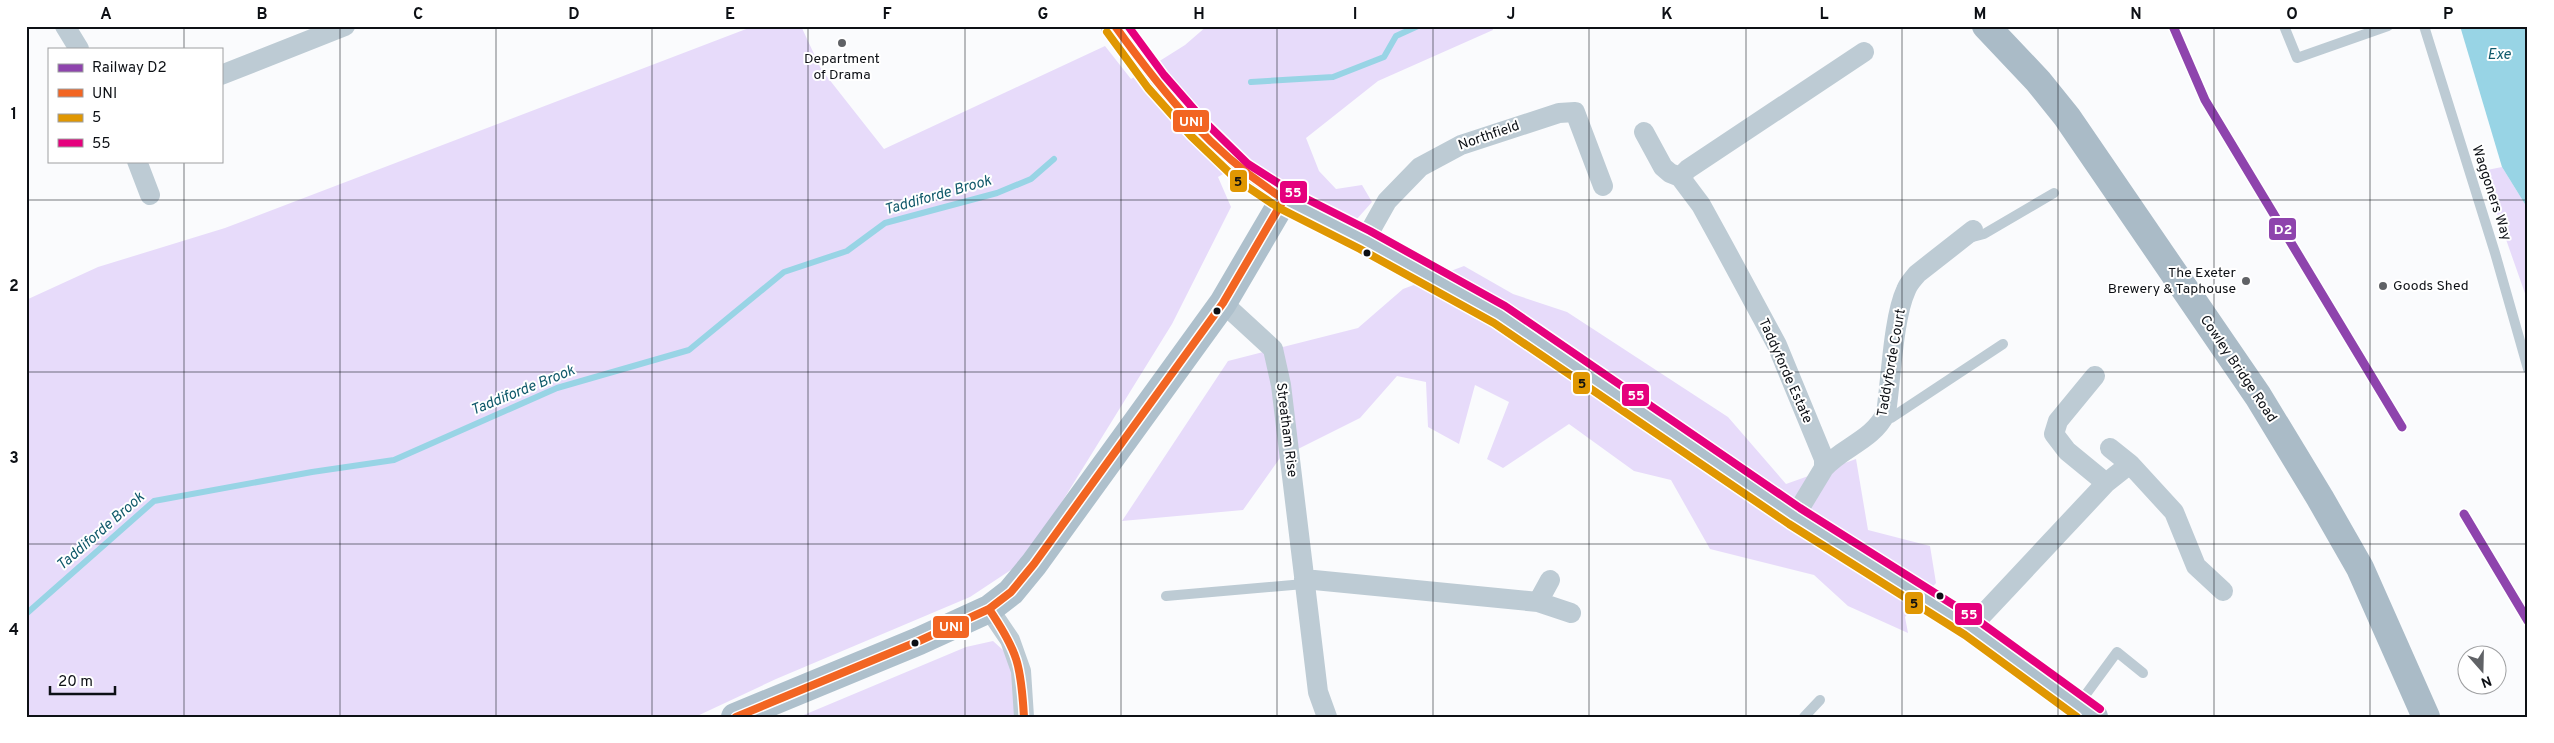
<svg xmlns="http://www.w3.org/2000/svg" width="2554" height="743" font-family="Overpass,sans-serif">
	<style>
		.green { fill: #e7dbfa }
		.water { fill: #98d4e5 }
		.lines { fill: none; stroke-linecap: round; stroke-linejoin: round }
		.stream { stroke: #98d4e5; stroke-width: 6 }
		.lane { stroke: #bdcbd4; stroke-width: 10 }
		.street { stroke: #bdcbd4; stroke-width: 20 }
		.secondary { stroke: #aec0cc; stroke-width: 28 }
		.highway { stroke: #aabbc7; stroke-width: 28 }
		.bus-1-casing { stroke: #fff; stroke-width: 11 }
		.bus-2-casing { stroke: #fff; stroke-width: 11 }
		.bus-3-casing { stroke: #fff; stroke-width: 11 }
		.bus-1 { stroke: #f26522; stroke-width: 8 }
		.bus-2 { stroke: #e09702; stroke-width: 8 }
		.bus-3 { stroke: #e5007d; stroke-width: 8 }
		.rail-1-casing { stroke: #fff; stroke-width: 12 }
		.rail-1 { stroke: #8e44ad; stroke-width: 9 }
		.grid { fill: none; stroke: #0d1015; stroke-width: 1; stroke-opacity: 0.55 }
		.poi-dot { fill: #606266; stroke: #fff; stroke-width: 2 }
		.bus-dot { fill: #0d1015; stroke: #fff; stroke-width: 2 }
		.labels { text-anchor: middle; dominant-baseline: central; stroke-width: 4; stroke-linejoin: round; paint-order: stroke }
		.poi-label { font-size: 14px; fill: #0d1015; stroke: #fff }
		.street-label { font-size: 14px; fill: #0d1015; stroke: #fff }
		.water-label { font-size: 15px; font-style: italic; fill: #115a6b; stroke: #fff }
		.line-badge { stroke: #fff; stroke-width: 2 }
		.badge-label { font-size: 14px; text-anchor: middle; font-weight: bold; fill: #fff }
		.pale-badge-label { font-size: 14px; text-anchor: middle; font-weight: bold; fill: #111 }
		.neatline { fill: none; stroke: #0d1015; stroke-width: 2 }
		.grid-label { font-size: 16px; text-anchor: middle; font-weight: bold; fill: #0d1015 }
	</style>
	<rect width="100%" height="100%" fill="#fafbfd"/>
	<path class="green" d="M754 26H801L821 69 884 149 1105 46 1131 79 1185 45 1207 26H1492L1493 30 1378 81 1306 138 1319 171 1336 189 1362 185 1372 202 1356 220 1328 213 1247 160 1218 177 1231 207 1172 324 1026 560 970 597 776 679 695 717H26V300L98 267 225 228Z
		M2502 167 2528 209V302L2482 171Z
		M1464 266 1513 294 1567 312 1728 417 1786 484 1856 459 1868 530 1930 546 1936 583 1905 617 1908 633 1848 606 1814 575 1710 549 1671 480 1634 471 1569 424 1503 468 1487 459 1509 402 1475 385 1459 444 1428 427 1426 382 1397 376 1360 418 1280 458 1243 510 1122 521 1228 361 1358 328 1403 289Z
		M993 641 1014 660 1018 717H799L966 647Z"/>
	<path class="water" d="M2460 26H2528V209L2502 167Z"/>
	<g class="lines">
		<path class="stream" d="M1251 82 1333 77 1384 57 1396 36 1418 26
			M26 614 154 501 312 472 394 460 557 388 689 350 784 272 847 251 885 223 997 193 1031 179 1054 159"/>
		<path class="lane" d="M2284 26 2297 58 2388 26
			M2424 26 2495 253 2528 369
			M1969 238 1984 234 2054 193
			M1884 420 1891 418 2003 344
			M1166 596 1304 584
			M2078 705 2117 652 2143 673
			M1804 717 1820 700"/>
		<path class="street" d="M65 26 79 49
			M221 75 345 26
			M1644 132 1663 167 1670 173 1680 177 1701 205 1723 245 1777 345 1824 459V468L1795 516
			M137 161 150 195
			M1680 177 1688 169 1864 52
			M1365 240 1387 201 1420 167 1461 145 1559 113 1575 112 1603 186
			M1223 303 1273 349 1281 385 1318 692 1327 717
			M2095 376 2058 421 2054 434 2067 451 2106 483
			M2110 448 2130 464
			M1824 468C1844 446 1872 441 1886 413 1891 381 1893 318 1906 290 1908 284 1913 279 1917 274L1973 230
			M1304 579 1538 602 1571 613
			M1538 602 1550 580
			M989 609 1010 640 1021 671 1024 717
			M1971 627 2106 483 2130 464 2174 512 2196 566 2223 591"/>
		<path class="secondary" d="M1115 26 1156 81 1198 129 1242 172 1284 199 1365 240 1499 314 1795 516 1971 627 2094 717
			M735 717 919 641 989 609 1011 592 1034 564 1223 303 1284 199"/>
		<path class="highway" d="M1986 26 2038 81 2067 117 2258 396 2320 498 2360 568 2426 717"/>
		<g class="bus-1-casing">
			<path id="bus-1" d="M1115 26C1165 95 1211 153 1284 199
				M989 609C1018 652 1021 665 1024 717
				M736 717 919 641 989 609 1011 592 1034 564 1223 303 1284 199"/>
		</g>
		<g class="bus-2-casing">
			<path id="bus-2" d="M1107 32 1148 88 1191 136 1237 180 1279 208 1360 249 1494 323 1789 524 1965 635 2077 717"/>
		</g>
		<g class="bus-3-casing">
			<path id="bus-3" d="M1128 26 1164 75 1205 122 1248 164 1289 190 1370 231 1505 306 1800 508 1976 619 2100 709"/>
		</g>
		<use href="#bus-1" class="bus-1"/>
		<use href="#bus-2" class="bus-2"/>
		<use href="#bus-3" class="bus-3"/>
		<g class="rail-1-casing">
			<path id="rail-1" d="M2173 26 2205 100 2402 427
				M2464 514 2528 621"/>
		</g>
		<use href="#rail-1" class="rail-1"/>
	</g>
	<path class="grid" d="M184 26V49M340 26V717M496 26V717M652 26V717M808 26V717M965 26V717M1121 26V717M1277 26V717M1433 26V717M1589 26V717M1746 26V717M1902 26V717M2058 26V717M2214 26V717M2370 26V717M184 161V717M26 200H2528M26 372H2528M26 544H2528"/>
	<g class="poi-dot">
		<circle cx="842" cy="43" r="5"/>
		<circle cx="2246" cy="281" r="5"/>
		<circle cx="2383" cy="286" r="5"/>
	</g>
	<g class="bus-dot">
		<circle cx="1367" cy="253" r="4.5"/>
		<circle cx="1217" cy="311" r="4.5"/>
		<circle cx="1940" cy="596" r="4.5"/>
		<circle cx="915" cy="643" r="4.5"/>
	</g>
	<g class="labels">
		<g class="poi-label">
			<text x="842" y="59">Department<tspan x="842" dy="16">of Drama</tspan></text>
			<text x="2236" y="273" text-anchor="end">The Exeter<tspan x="2236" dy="16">Brewery &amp; Taphouse</tspan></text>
			<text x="2393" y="286" text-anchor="start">Goods Shed</text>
		</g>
		<g class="street-label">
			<text transform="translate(1489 136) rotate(-19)">Northfield</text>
			<text transform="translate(2491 193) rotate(72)">Waggoners Way</text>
			<text transform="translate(1892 363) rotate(-80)">Taddyforde Court</text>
			<text transform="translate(2238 369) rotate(56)">Cowley Bridge Road</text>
			<text transform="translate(1785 371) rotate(66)">Taddyforde Estate</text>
			<text transform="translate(1286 430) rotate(83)">Streatham Rise</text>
		</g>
		<g class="water-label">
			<text x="2499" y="55">Exe</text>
			<text transform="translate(938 196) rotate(-16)">Taddiforde Brook</text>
			<text transform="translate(523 391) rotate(-22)">Taddiforde Brook</text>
			<text transform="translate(101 532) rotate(-41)">Taddiforde Brook</text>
		</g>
	</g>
	<g class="line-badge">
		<rect x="1172" y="109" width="38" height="24" rx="5" fill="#f26522"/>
		<rect x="1229" y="169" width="19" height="24" rx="5" fill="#e09702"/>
		<rect x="1279" y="180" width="29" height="24" rx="5" fill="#e5007d"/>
		<rect x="2268" y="217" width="29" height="24" rx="5" fill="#8e44ad"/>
		<rect x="1572" y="371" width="19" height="24" rx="5" fill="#e09702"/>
		<rect x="1621" y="383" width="29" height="24" rx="5" fill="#e5007d"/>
		<rect x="1904" y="591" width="20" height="24" rx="5" fill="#e09702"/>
		<rect x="1954" y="602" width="29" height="24" rx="5" fill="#e5007d"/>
		<rect x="932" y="615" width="38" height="24" rx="5" fill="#f26522"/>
	</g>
	<g class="badge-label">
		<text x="1191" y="126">UNI</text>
		<text x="1293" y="197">55</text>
		<text x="2283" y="234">D2</text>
		<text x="1636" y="400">55</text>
		<text x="1969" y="619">55</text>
		<text x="951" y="631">UNI</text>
	</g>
	<g class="pale-badge-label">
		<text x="1238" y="186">5</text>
		<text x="1582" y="388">5</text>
		<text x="1914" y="608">5</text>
	</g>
	<rect width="2554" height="743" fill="none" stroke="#ffffff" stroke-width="55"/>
	<rect x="48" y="48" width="175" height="115" fill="#ffffff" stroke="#9e9fa1"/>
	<rect x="58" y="64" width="25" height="8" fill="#8e44ad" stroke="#9e9fa1"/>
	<text x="92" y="72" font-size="15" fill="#0d1015">Railway D2</text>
	<rect x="58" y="89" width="25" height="8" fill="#f26522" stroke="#9e9fa1"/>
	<text x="92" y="98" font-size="15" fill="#0d1015">UNI</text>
	<rect x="58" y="114" width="25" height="8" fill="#e09702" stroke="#9e9fa1"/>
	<text x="92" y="122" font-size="15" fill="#0d1015">5</text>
	<rect x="58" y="139" width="25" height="8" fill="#e5007d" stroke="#9e9fa1"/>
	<text x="92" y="148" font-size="15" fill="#0d1015">55</text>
	<g transform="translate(2482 670) rotate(160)"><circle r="24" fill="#ffffff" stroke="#9e9fa1"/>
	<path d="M0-4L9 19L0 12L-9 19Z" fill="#606266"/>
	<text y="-8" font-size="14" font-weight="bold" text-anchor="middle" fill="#0d1015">N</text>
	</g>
	<path d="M50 686v8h65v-8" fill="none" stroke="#0d1015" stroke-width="2.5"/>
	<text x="58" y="686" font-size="15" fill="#0d1015" stroke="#ffffff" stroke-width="4" paint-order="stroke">20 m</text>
	<rect x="28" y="28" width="2498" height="688" class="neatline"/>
	<g class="grid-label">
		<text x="106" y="19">A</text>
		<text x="262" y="19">B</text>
		<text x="418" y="19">C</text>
		<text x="574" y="19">D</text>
		<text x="730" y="19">E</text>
		<text x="887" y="19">F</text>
		<text x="1043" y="19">G</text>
		<text x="1199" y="19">H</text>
		<text x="1355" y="19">I</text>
		<text x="1511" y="19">J</text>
		<text x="1667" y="19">K</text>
		<text x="1824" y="19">L</text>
		<text x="1980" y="19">M</text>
		<text x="2136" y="19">N</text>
		<text x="2292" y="19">O</text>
		<text x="2448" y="19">P</text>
		<text x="14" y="119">1</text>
		<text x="14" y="291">2</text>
		<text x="14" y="463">3</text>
		<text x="14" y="635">4</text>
	</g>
</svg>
